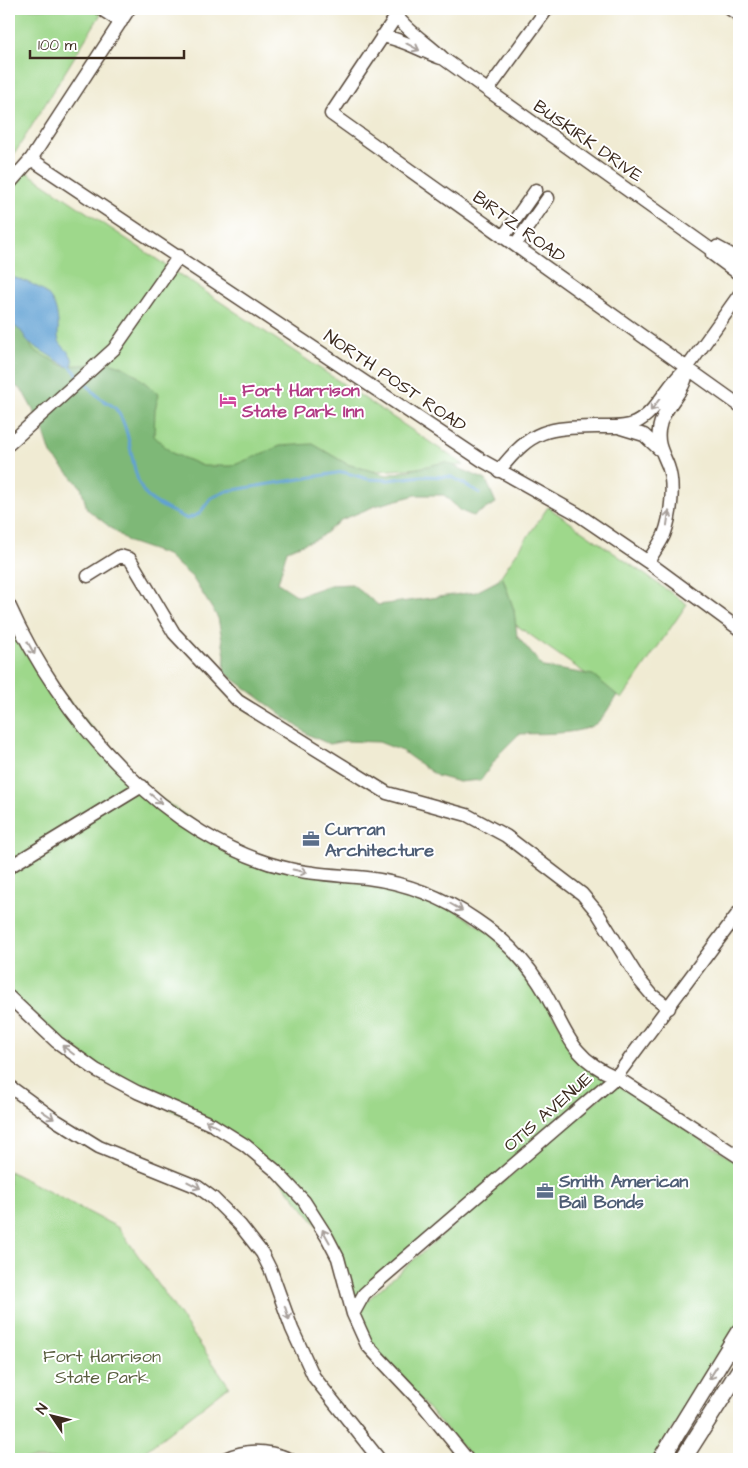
<svg xmlns="http://www.w3.org/2000/svg" width="748" height="1468" font-family="'Architects Daughter',sans-serif">
	<style>
		.green { fill: #9ed88b; stroke: #6c8154 }
		.forest { fill: #7eb877; stroke: #5c714a }
		.water { fill: #61a1d4; stroke: #4e6679 }
		.lines { fill: none; stroke-linecap: round; stroke-linejoin: round }
		.stream { stroke: #61a1d4; stroke-width: 3 }
		.minor-casing { stroke: #564739; stroke-width: 15 }
		.major-casing { stroke: #564739; stroke-width: 19 }
		.minor { stroke: #fff; stroke-width: 12 }
		.major { stroke: #fff; stroke-width: 16 }
		.oneway { stroke: #a79f9a }
		.labels { text-anchor: middle; dominant-baseline: central; stroke-width: 4; stroke-linejoin: round; paint-order: stroke }
		.street-label { font-size: 18px; fill: #3b2a1e; stroke: #fff }
		.hotel-label { font-size: 18px; font-weight: bold; fill: #b23c85; stroke: #fff; text-anchor: start }
		.service-label { font-size: 18px; font-weight: bold; fill: #4e5e75; stroke: #fff; text-anchor: start }
		.park-label { font-size: 18px; fill: #595e3f; stroke: #fff }
	</style>
	<rect width="100%" height="100%" fill="#fff"/>
	<filter id="ink" filterUnits="userSpaceOnUse"><feTurbulence type="fractalNoise" baseFrequency=".02" numOctaves="2"/><feDisplacementMap in="SourceGraphic" scale="10" xChannelSelector="R" yChannelSelector="G"/><feConvolveMatrix kernelMatrix="1 2 1 2 8 2 1 2 1" color-interpolation-filters="sRGB"/></filter>
	<filter id="wash" filterUnits="userSpaceOnUse"><feTurbulence type="fractalNoise" baseFrequency=".0096" numOctaves="4" result="noise"/><feDisplacementMap in="SourceGraphic" scale="20" xChannelSelector="R" yChannelSelector="G"/><feGaussianBlur stdDeviation="1.12" result="paint"/><feColorMatrix in="noise" values="0 0 0 0 0 0 0 0 0 0 0 0 0 0 0 0 0 1.4 0 .05"/><feComposite in="paint" operator="in"/></filter>
	<g filter="url(#wash)">
		<rect width="100%" height="100%" fill="#f0ebd3"/>
		<path class="green" d="M9 9H104L10 161 464 465 376 471 227 491 9 354Z
			M548 507 687 604 622 699 483 602Z
			M9 605 46 674 142 786 243 854 432 895 507 944 572 1044 616 1077 374 1285 353 1314 327 1237 261 1157 120 1083 9 997Z
			M618 1085 739 1164V1325L654 1459H473L371 1345 360 1315 363 1304 611 1088Z
			M9 1171 119 1228 229 1386 135 1459H9Z"/>
		<path class="forest" d="M9 309 18 319 33 350 64 366 112 363 121 366 135 374 159 395 155 409 154 436 172 453 203 466H232L280 446 313 444 347 464 387 475 445 462 486 480 496 503 473 516 461 511 444 495H416L375 506 341 520 319 538 287 550 278 583 298 596 330 585 352 584 378 605 476 592 503 578 514 610 517 636 543 667 593 675 617 695C611 704 606 714 599 721 584 736 540 733 519 734L500 753 481 780 459 782 437 776 402 751 379 742 345 741 329 744 309 735 224 672 225 655 218 618 192 577 167 555 129 542 87 509 81 487 51 454 42 426 22 390 9 382Z"/>
		<path class="water" d="M9 276C35 284 56 291 58 322 59 328 57 336 59 341 64 350 73 353 73 364L68 367 29 343 21 331 9 322Z"/>
		<g class="lines">
			<path class="stream" d="M70 366 80 377
				M84 381C89 387 94 393 100 398 106 403 114 404 118 412 134 436 130 482 149 498 160 507 175 512 187 519L199 514 211 498 227 491 343 472 368 479 388 480 422 476 452 477 480 493"/>
		</g>
	</g>
	<g filter="url(#ink)">
		<g class="lines">
			<g class="minor-casing">
				<path id="minor" d="M101 9 121 22
					M401 9 331 114 739 405
					M730 9 739 15
					M396 15C408 32 428 43 444 59L713 251
					M382 36C403 39 421 51 441 58
					M488 90 547 9
					M31 159 483 461 576 513 648 562 739 629
					M9 184 31 159 129 9
					M503 237 536 190
					M515 245 548 198
					M739 259 717 247 712 252V254L739 274
					M621 428 644 435 659 449
					M9 444 114 349 179 256
					M499 471C533 427 549 428 601 427 612 427 625 428 635 423 658 412 667 383 687 368L739 295
					M648 562C653 553 660 544 664 535 671 517 675 485 668 466 663 453 657 445 659 430 662 406 688 391 687 368
					M88 576 120 556 130 559 174 633 238 701 387 793 467 815 506 836 582 894 597 912 640 981 652 995 669 1008
					M9 605C58 716 167 842 290 869 316 875 341 875 367 878 406 883 443 897 476 920 500 936 523 958 539 983 565 1023 566 1057 616 1077L739 1157
					M9 867 142 786
					M9 997 57 1042 96 1070 137 1092 213 1125 245 1145 275 1170 304 1201 327 1237 338 1258 353 1314 367 1345 419 1400 467 1459
					M9 1086 57 1121 99 1147 198 1187 213 1198 240 1225 262 1253 271 1271 292 1329 314 1377 379 1459
					M353 1314 364 1294 374 1285 616 1077 739 912
					M225 1459C246 1449 268 1450 289 1459"/>
			</g>
			<g class="major-casing">
				<path id="major" d="M661 1459 739 1332
					M683 1459 739 1371"/>
			</g>
			<use href="#minor" class="minor"/>
			<use href="#major" class="major"/>
		</g>
		<defs><path id="oneway-shaft" d="M-6 0H5M1.5-3L5.5 0L1.5 3" fill="none" stroke-width="1.6" stroke-linecap="round" stroke-linejoin="round" transform="scale(1.25)"/></defs>
		<g class="oneway">
			<use href="#oneway-shaft" transform="translate(413 47) rotate(28)"/>
			<use href="#oneway-shaft" transform="translate(655 405) rotate(127)"/>
			<use href="#oneway-shaft" transform="translate(668 518) rotate(-82)"/>
			<use href="#oneway-shaft" transform="translate(31 648) rotate(60)"/>
			<use href="#oneway-shaft" transform="translate(156 799) rotate(41)"/>
			<use href="#oneway-shaft" transform="translate(300 871) rotate(11)"/>
			<use href="#oneway-shaft" transform="translate(456 907) rotate(30)"/>
			<use href="#oneway-shaft" transform="translate(68 1050) rotate(-143)"/>
			<use href="#oneway-shaft" transform="translate(48 1115) rotate(34)"/>
			<use href="#oneway-shaft" transform="translate(212 1124) rotate(-152)"/>
			<use href="#oneway-shaft" transform="translate(194 1185) rotate(27)"/>
			<use href="#oneway-shaft" transform="translate(326 1236) rotate(-119)"/>
			<use href="#oneway-shaft" transform="translate(287 1313) rotate(72)"/>
			<use href="#oneway-shaft" transform="translate(713 1373) rotate(122)"/>
		</g>
	</g>
	<defs>
		<g id="hotel-bare" transform="scale(1.35)"><path d="M-6-4.5h1.5V1H6V5H4.5V3h-9V5H-6ZM-4 0a1.8 1.8 0 1 1 3.6 0ZM.5 0V-2.5h3Q6-2.5 6 0Z" fill="#d1479c" stroke="#fff" stroke-width="2.5" paint-order="stroke"/></g>
		<g id="office-bare" transform="scale(1.35)"><path d="M-6-3h4V-5.5h4V-3h4V5H-6ZM-1-4.5V-3h2v-1.5ZM-6 0V1H6V0Z" fill="#5c6f8a" stroke="#fff" stroke-width="2.5" paint-order="stroke"/></g>
	</defs>
	<g fill-rule="evenodd">
		<use href="#hotel-bare" x="228" y="400"/>
		<use href="#office-bare" x="311" y="839"/>
		<use href="#office-bare" x="545" y="1191"/>
	</g>
	<g class="labels">
		<g class="street-label">
			<text transform="translate(588 141) rotate(35)">BUSKIRK DRIVE</text>
			<text transform="translate(519 227) rotate(36)">BIRTZ ROAD</text>
			<text transform="translate(395 381) rotate(34)">NORTH POST ROAD</text>
			<text transform="translate(548 1112) rotate(-41)">OTIS AVENUE</text>
		</g>
		<g class="hotel-label">
			<text x="242" y="390">Fort Harrison<tspan x="242" dy="21">State Park Inn</tspan></text>
		</g>
		<g class="service-label">
			<text x="325" y="829">Curran<tspan x="325" dy="21">Architecture</tspan></text>
			<text x="559" y="1181">Smith American<tspan x="559" dy="21">Bail Bonds</tspan></text>
		</g>
		<g class="park-label">
			<text x="102" y="1356">Fort Harrison<tspan x="102" dy="21">State Park</tspan></text>
		</g>
	</g>
	<rect width="748" height="1468" fill="none" stroke="#fff" stroke-width="30"/>
	<g transform="translate(52 1416) rotate(305)" stroke="#ffffff" stroke-width="4" paint-order="stroke">
	<path d="M0-4L9 19L0 12L-9 19Z" fill="#3b2a1e"/>
	<text y="-8" font-size="14" font-weight="bold" text-anchor="middle" fill="#3b2a1e">N</text>
	</g>
	<path d="M30 50v8h154v-8" fill="none" stroke="#3b2a1e" stroke-width="2.5"/>
	<text x="38" y="50" font-size="15" fill="#3b2a1e" stroke="#ffffff" stroke-width="4" paint-order="stroke">100 m</text>
</svg>
